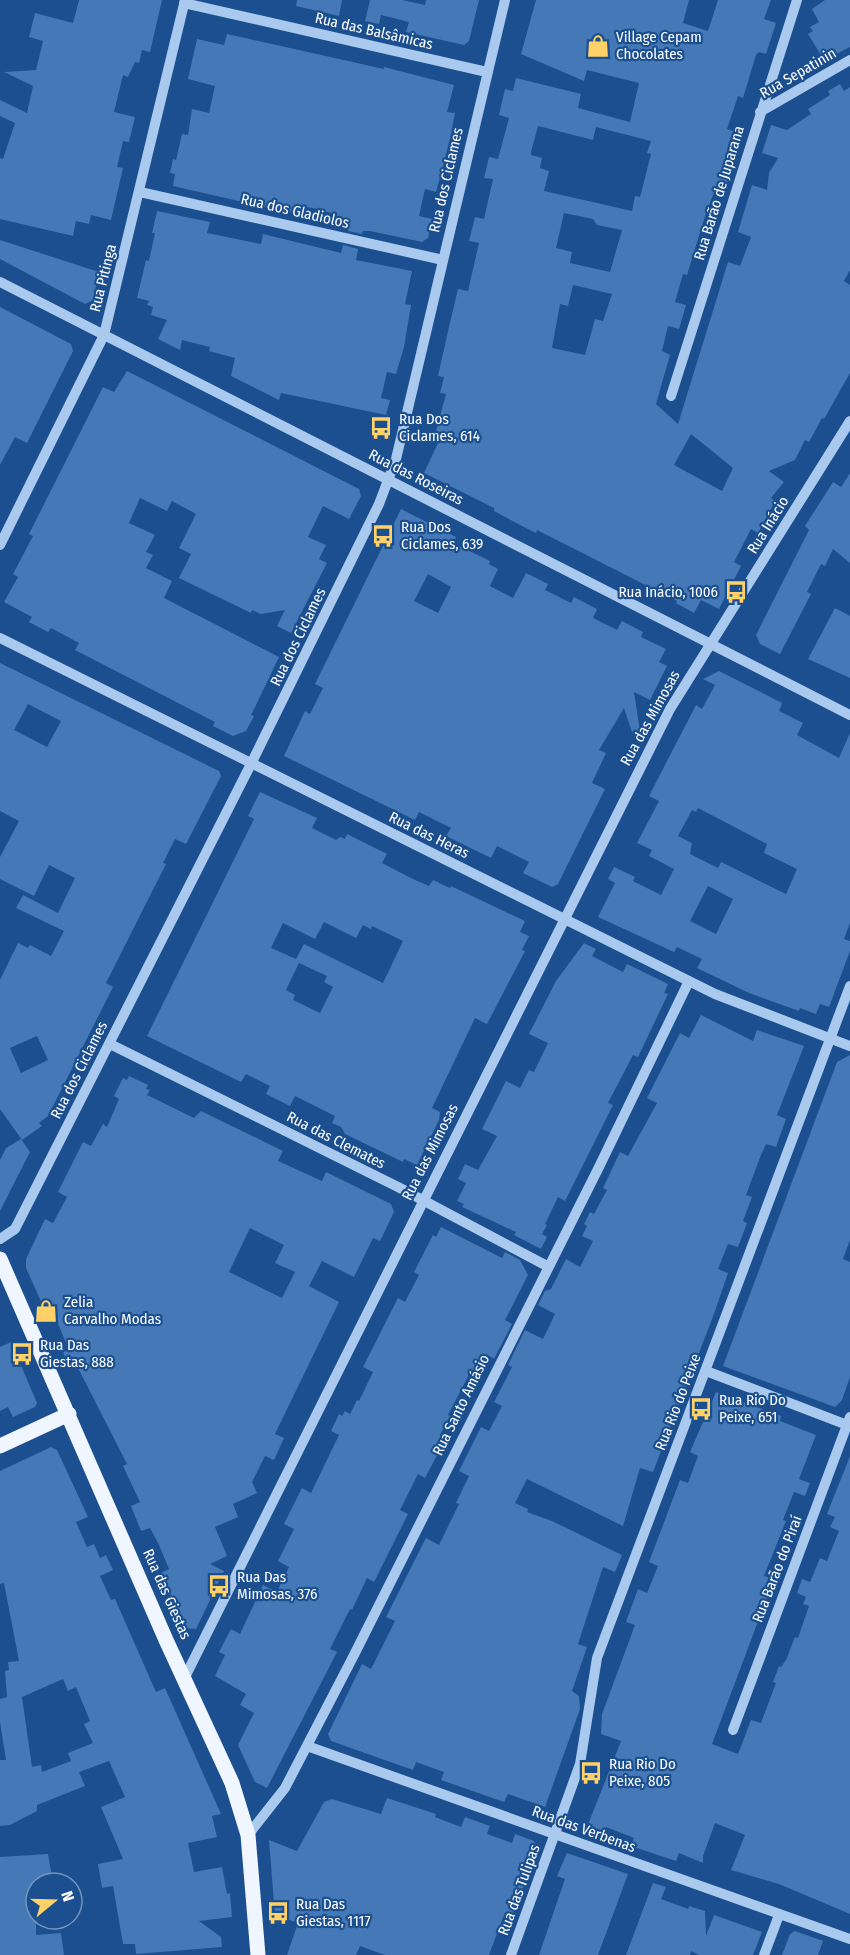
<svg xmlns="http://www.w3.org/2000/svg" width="850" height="1955" font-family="'Fira Sans Condensed',sans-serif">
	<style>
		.building { fill: #4478b7; fill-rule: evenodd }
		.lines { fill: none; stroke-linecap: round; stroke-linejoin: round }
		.minor { stroke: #a9c9ee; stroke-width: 10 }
		.major { stroke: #f0f6ff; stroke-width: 15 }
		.labels { text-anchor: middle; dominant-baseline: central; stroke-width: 4.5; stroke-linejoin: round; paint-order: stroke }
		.street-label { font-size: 15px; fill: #fff; stroke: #1b4f8f }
		.poi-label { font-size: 15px; fill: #fff; stroke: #1b4f8f; text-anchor: start }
	</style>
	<rect width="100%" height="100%" fill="#1b4f8f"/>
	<path class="building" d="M79 0H162L150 52 142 50 139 63 135 62 128 77 123 75 114 112 135 117 129 142 123 141 117 167 123 168 111 220 91 215 89 224 76 221 73 236 0 219V158L3 159 15 123 0 116V100L27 113 33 86 4 72 36 70 43 41 29 37 35 13 73 23Z
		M297 0H342L339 16 296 6Z
		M370 0H402L425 5 426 0H479L469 41 464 45 406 32 409 22 381 15 379 24 365 21Z
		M536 0H689L683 23 708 31 718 0H771L764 19 776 23 766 54 759 52 756 55 743 98 738 96 727 129 733 131 725 159 735 161 726 187 717 185 706 213 687 275 683 274 675 302 686 305 679 329 668 326 662 351 670 355 656 404 678 424 728 262 740 266 751 237 738 232 752 185 767 190 769 173 778 158 762 153 771 125 787 130 811 114 808 109 830 95 828 91 840 84 844 91 850 87V270L844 281 850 285V373L824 419 822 418 809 442 805 440 795 460 769 471 784 482 771 498 775 501 758 533 751 529 734 562 741 566 719 609 701 600 694 613 676 603 677 601 537 530 536 533 520 525 494 511V508L424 473 438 443 433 442 446 394 440 393 444 377 438 376 449 327 458 289 468 291 479 243 469 241 475 217 484 219 493 179 484 178 489 157 498 159 509 118 499 115 505 89 513 91 516 78 581 94 578 108 630 122 639 83 587 70 584 81 521 54ZM538 126 593 140 596 127 651 141 647 153 651 154 640 197 635 196 632 211 544 191 549 171 540 168 542 158 531 155V152ZM564 213 593 219 597 225 622 230 610 272 570 263 572 252 556 248ZM573 285 612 294 603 321 595 319 585 355 552 348 560 304 568 306ZM691 434 733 468 722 491 674 465Z
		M825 0H850V47L824 60 808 34 813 31 810 27 819 22 812 9Z
		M227 34 384 69V67L454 85 447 112 455 113 450 139 436 192 425 189 419 216 432 219 428 238 422 242 370 231H363L362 234 348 231 349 226 334 223 335 214 317 209 297 205 295 214 173 186 175 174 170 173 173 159 176 160 182 134 188 135 192 109 209 113 215 86 188 79 197 39 224 45Z
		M157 211 210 222 207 233 261 244 263 234 341 253 343 245 358 249 356 260 412 271 405 304 411 305 404 347 396 374 387 372 381 398 390 400 386 415 281 393 279 400 231 376 235 358 209 351 210 347 182 340 180 350 158 339 167 320 151 315 153 307 147 305 149 301 137 298 146 260 149 261 155 233H152Z
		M0 240 99 272 93 300 85 304 0 259Z
		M0 307 71 344 73 351 27 443 15 437 0 465Z
		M127 371 359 489 361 496 349 519 323 506 308 537 326 545 319 559 327 563 291 633 277 626 285 610 261 614 252 610 251 613 179 578 191 554 179 548 196 514 172 501 167 511 140 498 129 523 155 535 146 552 153 555 146 568 172 581 164 598 279 657 256 705 251 715 254 716 246 731 233 736 213 726 215 722 75 650 79 643 51 628 48 632 29 622 32 617 4 602 18 577 13 574 33 536 29 534 103 387 114 392Z
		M850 473V563L833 549 825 566 821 564 807 592 811 594 780 654 760 644 756 635 809 530 805 526 833 482 841 487Z
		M401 509 456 537 453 543 490 561 489 564 498 569 490 586 513 598 526 573 548 584 545 590 571 603 574 597 597 609 593 618 617 630 622 621 643 632 641 637 666 649 659 662 667 666 650 700 634 692 640 731 632 732 624 708 599 750 606 753 592 783 605 789 558 884 552 887 523 873 529 862 497 846 491 858 446 836 451 828 419 812 415 820 284 756 305 711 310 714 323 688 315 684ZM428 574 451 587 438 613 414 601Z
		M835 608 850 616V678L808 659Z
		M0 663 219 771 221 776 186 844 175 839 163 863 166 864 106 983 113 987 48 1116 39 1123 42 1126 22 1140 0 1109V980L18 943 28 948 30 945 51 956 64 931 16 908 23 895 58 913 75 878 49 865 34 896 0 879V857L19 821 0 811ZM28 704 61 721 47 747 14 730ZM37 1036 48 1060 21 1073 10 1048Z
		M719 671 782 703 779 711 803 723 797 735 839 758 850 733V923L844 939 850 941V951L829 1007 820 1004 816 1014 800 1008 799 1011 749 993 697 968 702 959 677 947 674 952 598 917 615 883 608 879 614 867 635 877 633 881 661 895 674 869 649 856 652 850 637 843 659 801 649 796 696 705 702 709 715 685 703 679ZM698 808 767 844 764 853 797 869 786 894 721 862 718 868 690 854 692 843 678 836 692 810 696 812ZM708 886 733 899 716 934 690 921Z
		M260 792 317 818 312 828 336 840 340 837 345 839 347 834 387 854 382 863 413 879 429 886 433 880 450 888 451 886 525 921 520 932 529 936 522 950 525 951 487 1024 475 1018 432 1108 440 1112 439 1120 417 1165 404 1159 403 1162 345 1134 341 1127 332 1123 335 1116 295 1096 290 1106 266 1094 270 1086 246 1074 241 1082 147 1036 254 819 248 816ZM324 922 356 938 363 925 371 929 372 926 403 941 383 983 304 944 296 959 271 948 283 923 315 939ZM299 963 327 976 324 982 333 987 320 1013 293 1000 295 995 286 990Z
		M584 943 596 949 592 956 623 972 627 964 668 984 664 993 668 994 638 1057 633 1055 608 1103 613 1105 565 1201 558 1197 545 1224 547 1225 542 1234 547 1237 541 1249 514 1235 516 1232 462 1207 464 1204 457 1201 466 1183 458 1179 465 1164 478 1170 497 1136 482 1129 506 1081 520 1088 529 1070 534 1072 548 1043 529 1034 556 981Z
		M701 1015 753 1041 757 1030 804 1046 777 1115 786 1119 776 1147 766 1144 761 1155 746 1195 752 1197 743 1221 747 1223 738 1247 728 1244 718 1269 728 1273 714 1314 653 1472 640 1468 623 1526 527 1479 515 1503 528 1509 527 1512 552 1521 622 1555 615 1572 603 1567 578 1644 587 1647 572 1691 579 1696 580 1709 545 1807 508 1794 504 1802 441 1780 444 1772 416 1762 413 1770 331 1741 328 1734 362 1664 371 1669 395 1621 386 1617 426 1538 439 1545 459 1504 456 1503 469 1476 459 1471 481 1427 489 1431 502 1406 494 1402 512 1367 508 1365 525 1330 543 1339 555 1314 538 1305 545 1291 551 1289 566 1259 580 1267 593 1241 582 1236 587 1226 584 1224 590 1212 594 1214 607 1190 603 1188 620 1152 628 1156 657 1103 647 1098 680 1033 689 1038Z
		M850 1055V1240L843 1259 850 1262V1377L842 1400 835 1407 723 1366 837 1062Z
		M129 1076 148 1085 146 1089 150 1090 147 1095 194 1118 201 1111 283 1151 278 1161 322 1181 326 1172 391 1204 394 1212 380 1241 373 1238 354 1277 322 1261 309 1286 339 1302 275 1434 284 1438 274 1460 265 1456 252 1482 257 1493 233 1504 238 1517 215 1527 227 1556 210 1564 224 1571 196 1629 184 1628 161 1573 169 1569 159 1545 150 1528 141 1531 131 1506 140 1502 123 1466 127 1464 76 1364 69 1367 63 1352 69 1350 54 1314 48 1317 26 1268V1259L45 1219 53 1223 67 1197 58 1192 83 1142 91 1146 103 1124 107 1127 119 1099 114 1096 123 1078 127 1080ZM250 1228 284 1245 275 1263 295 1272 282 1298 229 1272Z
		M21 1139 30 1152 0 1211V1160L6 1148Z
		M441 1227 502 1258 505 1252 520 1260 528 1275 505 1320 512 1324 494 1359 488 1355 478 1375 471 1371 450 1411 448 1415 450 1416 440 1435 446 1438 425 1478 418 1474 400 1510 408 1514 374 1582 367 1578 352 1610 350 1609 330 1649 337 1652 267 1788 255 1782 238 1745 254 1713 240 1705 246 1694 215 1676 225 1655 219 1652 231 1629 240 1634 263 1585 277 1592 289 1567 278 1561 294 1529 284 1524 302 1488 311 1493 339 1435 331 1431 339 1414 342 1416 345 1411 350 1414 357 1400 359 1401 373 1372 363 1367 398 1298 405 1302 419 1275 414 1272 433 1235 436 1237Z
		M11 1342 37 1403 35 1407 13 1417 8 1407 0 1411V1347Z
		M716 1392 781 1416 780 1421 816 1435 799 1479 810 1483 805 1496 794 1492 783 1520 786 1521 764 1576 774 1579 712 1744 738 1754 751 1720 761 1723 776 1683 773 1682 779 1666 781 1667 786 1660 795 1637 798 1638 809 1606 803 1604 806 1597 797 1593 802 1579 810 1582 820 1558 827 1561 839 1531 830 1527 835 1517 827 1514 850 1456V1914L779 1884 731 1870 745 1835 715 1823 703 1856V1863L679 1853 676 1861 631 1846 634 1838 606 1827 604 1833 587 1827 621 1741 601 1734 602 1714 635 1625 626 1622 638 1589 647 1593 658 1566 649 1562 680 1480 688 1483 698 1456 690 1452Z
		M51 1447 57 1450 88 1517 76 1522 87 1547 94 1544 100 1558 106 1555 113 1570 100 1576 111 1600 115 1599 156 1692 165 1688 221 1814 212 1816 217 1837 188 1843 194 1872 222 1867 227 1894 230 1893 232 1917 199 1921 221 1937 222 1947 136 1954 135 1944H123L113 1886 102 1888 98 1864 123 1859 101 1807 125 1797 109 1761 79 1772 85 1786 37 1805V1811L10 1825 0 1826V1760H6L0 1722V1699L7 1697 5 1671 9 1670 8 1662 19 1661 4 1583 0 1584V1471ZM63 1679 68 1691 76 1687 90 1721 84 1724 93 1743 68 1753 71 1761 42 1772 41 1765 32 1767 22 1697Z
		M387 1798 436 1814 435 1817 461 1827 465 1817 490 1826 487 1834 512 1843 515 1834 534 1841 538 1849 512 1917 504 1915 489 1955H385L360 1946 356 1955H287L298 1923 275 1915 269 1840 297 1851 324 1802 332 1799 381 1814Z
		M567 1853 628 1874 598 1955H539L565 1879 557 1876Z
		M48 1854 53 1883H36V1935L61 1933 64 1955H0V1857Z
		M653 1883 666 1887 661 1899 688 1909 689 1906 705 1911 706 1936 714 1915 762 1932 753 1955H699L691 1951 690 1955H626Z
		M795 1931 823 1941 818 1955H782L790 1934Z"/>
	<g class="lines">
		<path class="minor" d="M184 3 487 72
			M760 112 850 60
			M140 192 443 260
			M0 282 850 715
			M671 396 797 0
			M0 545 104 335 185 0
			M0 638 715 994 850 1046
			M110 1044 398 1187 547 1266
			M0 1239 15 1229 251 764 379 504 396 459 505 0
			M706 1371 850 1426
			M184 1679 670 709 850 421
			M733 1730 850 1417
			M307 1746 850 1939
			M248 1835 285 1788 354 1655 599 1167 689 981
			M511 1955 580 1764 597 1658 850 986
			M764 1955 779 1915"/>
		<path class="major" d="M0 1259 166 1640 232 1783 248 1835 258 1955
			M0 1446 69 1414"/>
	</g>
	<defs>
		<g id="shop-bare" transform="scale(1.8)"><path d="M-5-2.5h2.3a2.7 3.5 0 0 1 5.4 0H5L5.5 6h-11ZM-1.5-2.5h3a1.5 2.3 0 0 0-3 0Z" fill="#ffd166" stroke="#1b4f8f" stroke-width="2.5" paint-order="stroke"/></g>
		<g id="bus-bare" transform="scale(1.8)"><path d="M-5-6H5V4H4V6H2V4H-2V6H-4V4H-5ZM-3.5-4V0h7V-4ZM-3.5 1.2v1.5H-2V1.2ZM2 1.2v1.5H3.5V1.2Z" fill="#ffd166" stroke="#1b4f8f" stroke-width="2.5" paint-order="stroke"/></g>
	</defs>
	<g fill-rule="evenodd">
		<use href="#shop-bare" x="598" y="46"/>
		<use href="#bus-bare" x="381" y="428"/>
		<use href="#bus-bare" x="383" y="536"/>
		<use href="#bus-bare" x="736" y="592"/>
		<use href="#shop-bare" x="46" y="1311"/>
		<use href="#bus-bare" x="22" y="1354"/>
		<use href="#bus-bare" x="701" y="1409"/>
		<use href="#bus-bare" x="219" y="1586"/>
		<use href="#bus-bare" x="591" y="1773"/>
		<use href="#bus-bare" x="278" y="1913"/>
	</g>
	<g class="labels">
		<g class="street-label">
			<text transform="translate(374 31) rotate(13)">Rua das Balsâmicas</text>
			<text transform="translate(798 73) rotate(-30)">Rua Sepatinin</text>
			<text transform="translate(446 180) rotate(-77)">Rua dos Ciclames</text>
			<text transform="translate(719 193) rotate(-73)">Rua Barão de Juparana</text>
			<text transform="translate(295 211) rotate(13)">Rua dos Gladiolos</text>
			<text transform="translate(103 278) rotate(-76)">Rua Pitinga</text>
			<text transform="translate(416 477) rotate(27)">Rua das Roseiras</text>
			<text transform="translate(768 525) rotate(-58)">Rua Inácio</text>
			<text transform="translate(298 637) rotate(-64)">Rua dos Ciclames</text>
			<text transform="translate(650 718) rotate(-61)">Rua das Mimosas</text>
			<text transform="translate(429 835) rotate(26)">Rua das Heras</text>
			<text transform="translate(79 1070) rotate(-63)">Rua dos Ciclames</text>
			<text transform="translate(336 1140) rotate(27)">Rua das Clemates</text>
			<text transform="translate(430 1152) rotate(-63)">Rua das Mimosas</text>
			<text transform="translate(678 1402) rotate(-69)">Rua Rio do Peixe</text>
			<text transform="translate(461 1405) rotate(-64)">Rua Santo Amásio</text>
			<text transform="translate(777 1569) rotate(-69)">Rua Barão do Piraí</text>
			<text transform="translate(167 1594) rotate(66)">Rua das Giestas</text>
			<text transform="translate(584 1829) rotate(20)">Rua das Verbenas</text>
			<text transform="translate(519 1890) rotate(-70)">Rua das Tulipas</text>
		</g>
		<g class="poi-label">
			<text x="616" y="37">Village Cepam<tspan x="616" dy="17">Chocolates</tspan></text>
			<text x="399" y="419">Rua Dos<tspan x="399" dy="17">Ciclames, 614</tspan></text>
			<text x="401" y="527">Rua Dos<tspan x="401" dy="17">Ciclames, 639</tspan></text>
			<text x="718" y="592" text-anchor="end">Rua Inácio, 1006</text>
			<text x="64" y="1302">Zelia<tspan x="64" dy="17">Carvalho Modas</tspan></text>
			<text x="40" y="1345">Rua Das<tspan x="40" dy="17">Giestas, 888</tspan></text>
			<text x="719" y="1400">Rua Rio Do<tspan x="719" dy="17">Peixe, 651</tspan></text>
			<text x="237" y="1577">Rua Das<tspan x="237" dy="17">Mimosas, 376</tspan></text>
			<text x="609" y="1764">Rua Rio Do<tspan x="609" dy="17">Peixe, 805</tspan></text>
			<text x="296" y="1904">Rua Das<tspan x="296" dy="17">Giestas, 1117</tspan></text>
		</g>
	</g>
	<g transform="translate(54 1901) rotate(71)"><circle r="28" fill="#1b4f8f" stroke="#7695bc" stroke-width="1.5"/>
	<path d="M0-4.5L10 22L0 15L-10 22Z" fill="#ffd166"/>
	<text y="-9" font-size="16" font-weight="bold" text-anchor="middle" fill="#ffffff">N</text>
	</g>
</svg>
